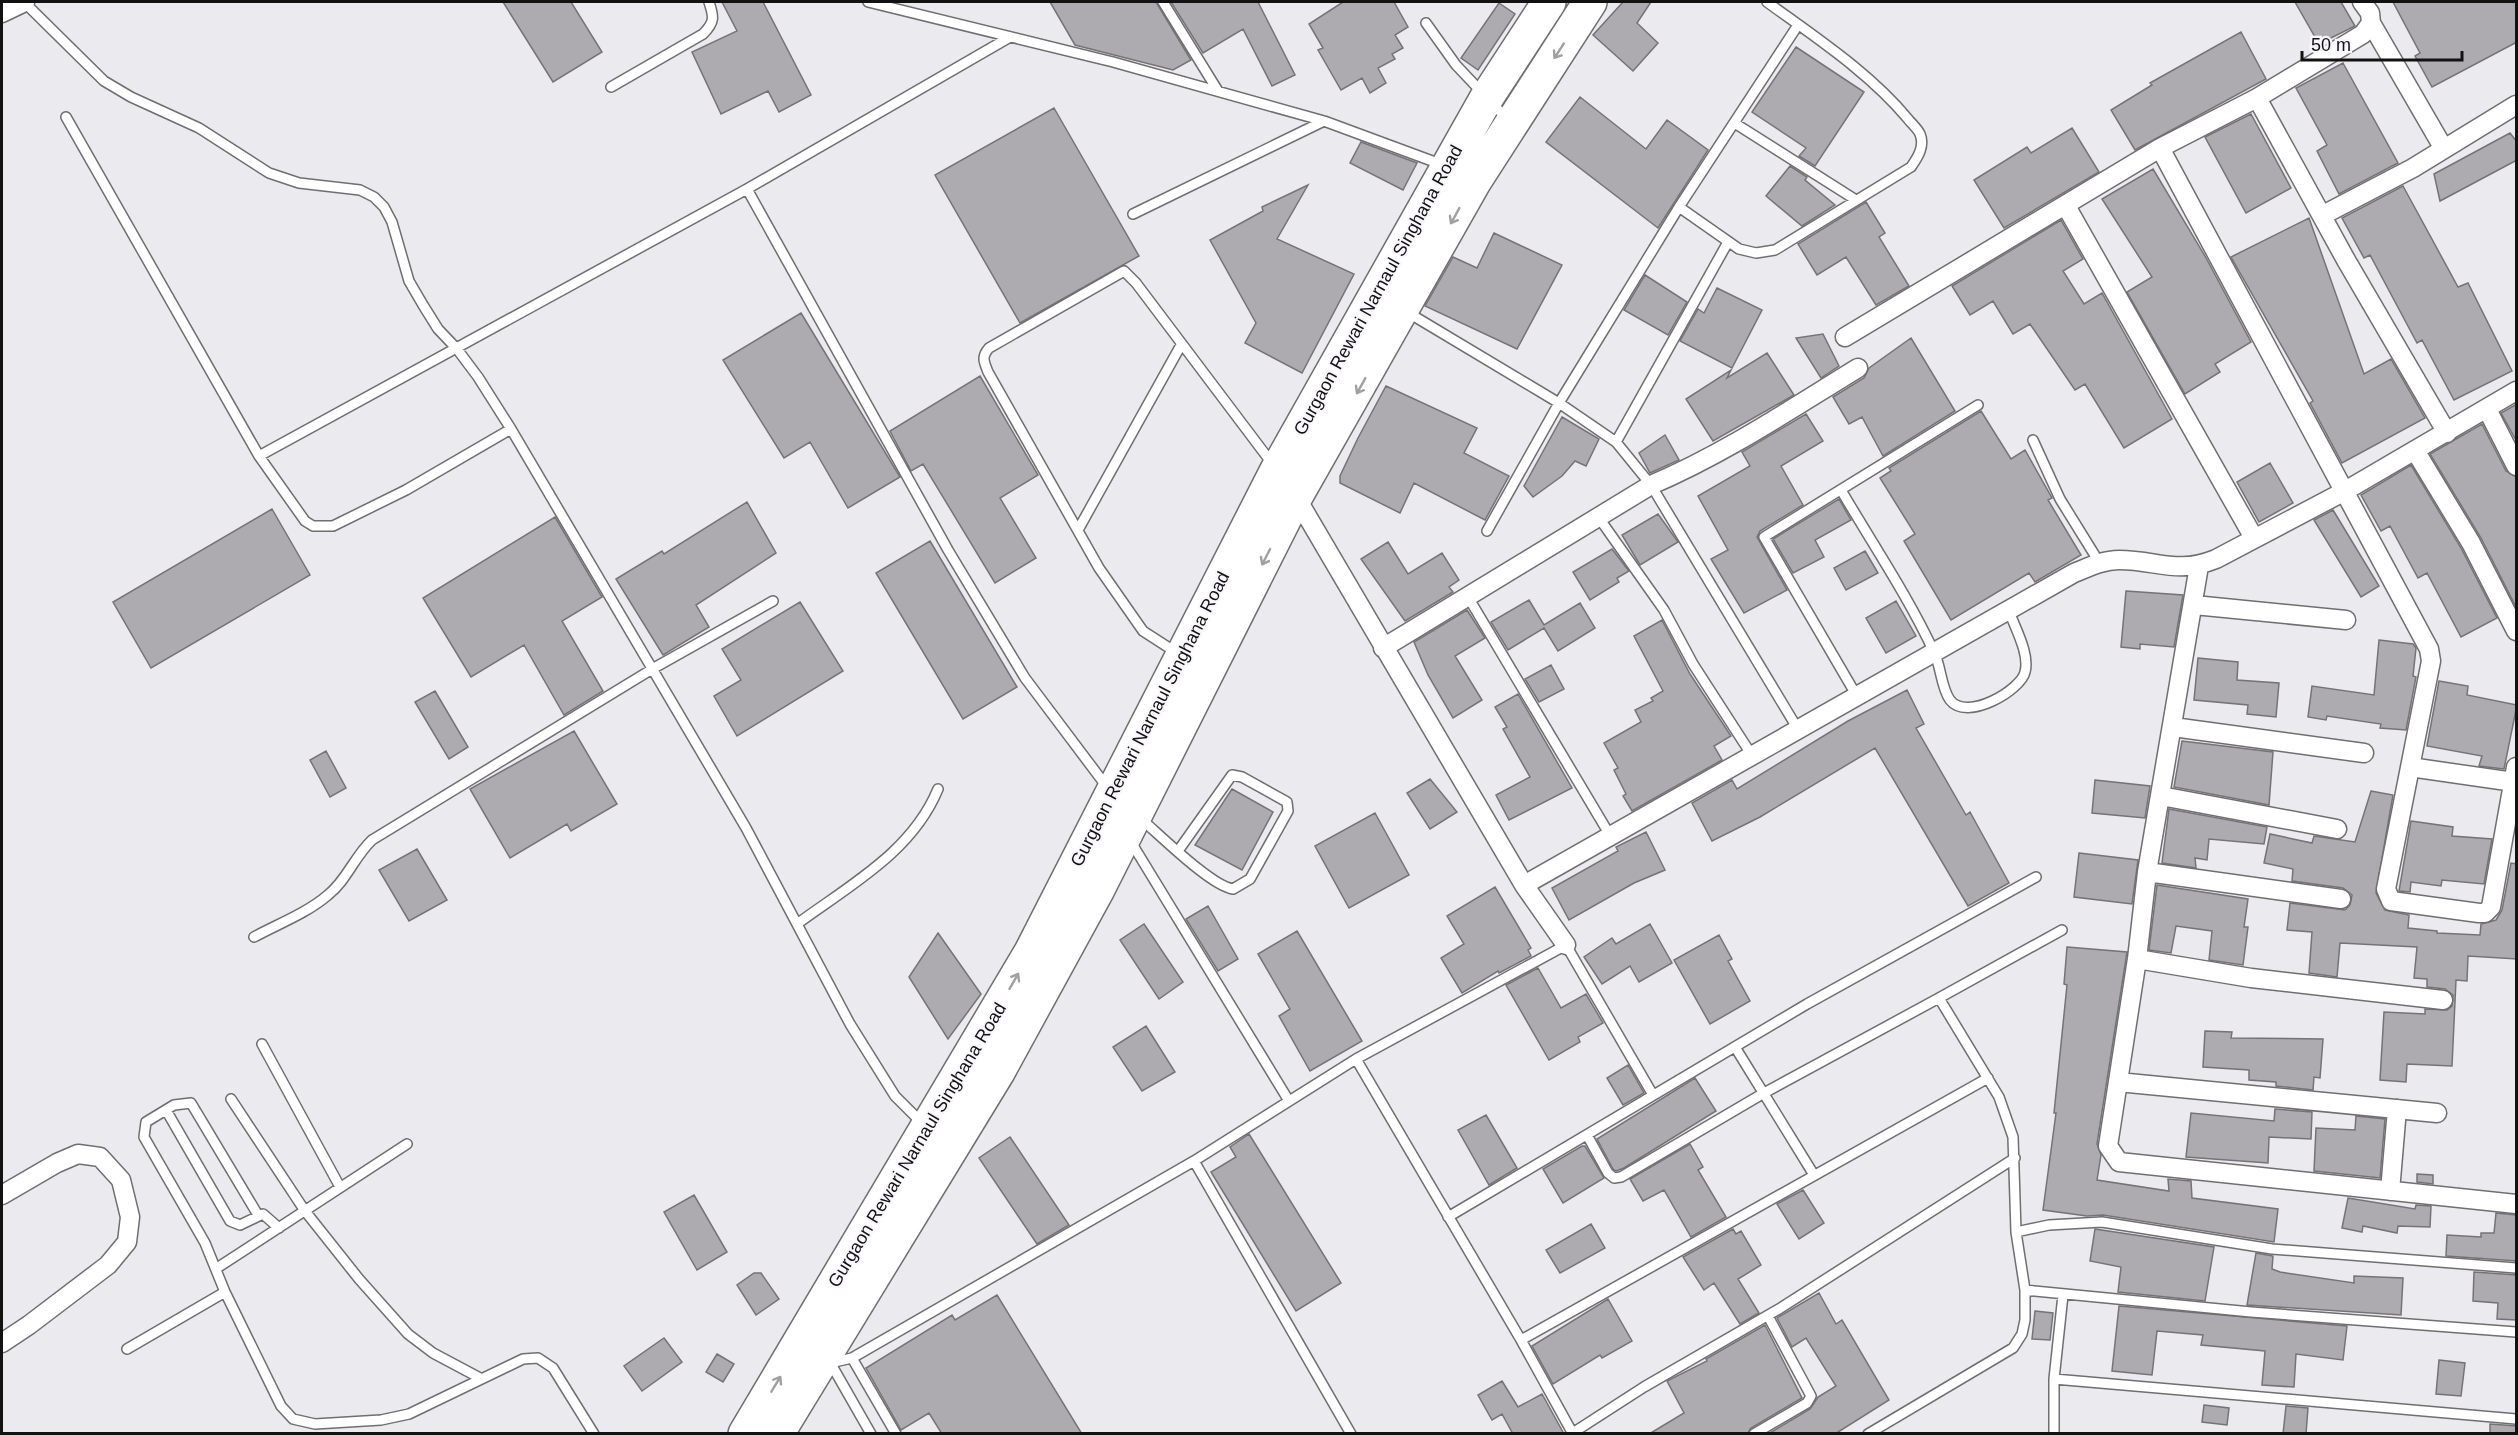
<svg xmlns="http://www.w3.org/2000/svg" width="2518" height="1435" font-family="Arial,sans-serif">
	<style>
		.building { fill: #adabaf; stroke: #757377; stroke-width: 1.5 }
		.lines { fill: none; stroke-linecap: round; stroke-linejoin: round }
		.lane-casing { stroke: #6f6e72; stroke-width: 12 }
		.street-casing { stroke: #6f6e72; stroke-width: 21 }
		.highway-casing { stroke: #6f6e72; stroke-width: 36 }
		.lane { stroke: #fff; stroke-width: 9 }
		.street { stroke: #fff; stroke-width: 18 }
		.highway { stroke: #fff; stroke-width: 33 }
		.oneway { stroke: #a0a0a1 }
		.labels { text-anchor: middle; dominant-baseline: central; stroke-width: 4.5; stroke-linejoin: round; paint-order: stroke }
		.street-label { font-size: 18px; fill: #121213; stroke: #f9f7fb }
	</style>
	<rect width="100%" height="100%" fill="#ebeaee"/>
	<path class="building" d="M503 2H571L602 52 553 82Z
		M722 2H763L811 95 779 112 768 91 721 114 692 52 737 31Z
		M1050 2H1156L1191 60 1173 70 1075 45Z
		M1171 2H1258L1295 75 1272 86 1243 29 1203 53Z
		M1343 2H1394L1408 27 1395 35 1403 48 1392 54 1395 59 1378 68 1386 83 1370 93 1362 78 1341 90 1318 50 1323 48 1309 24Z
		M1623 2H1651L1637 23 1658 43 1633 71 1593 35Z
		M2295 2H2341L2355 26 2319 44Z
		M2393 2H2517V42L2432 87 2415 56 2420 53Z
		M1499 3 1515 14 1478 70 1461 58Z
		M2241 32 2266 79 2135 150 2111 110 2152 85 2150 83Z
		M1796 47 1864 92 1815 166 1799 156 1806 148 1752 112Z
		M2343 63 2398 163 2339 194 2317 151 2327 145 2296 88Z
		M1580 97 1646 149 1667 120 1708 150 1658 228 1546 142Z
		M1054 108 1139 256 1020 323 935 175Z
		M2251 114 2291 188 2246 213 2205 137Z
		M2072 128 2099 172 2004 228 1974 180 2027 147 2031 153Z
		M2510 133 2517 142V160L2440 201 2434 174Z
		M1361 142 1417 163 1403 190 1350 163Z
		M1790 166 1807 177 1805 180 1835 205 1802 226 1766 196Z
		M2153 169 2205 256 2251 342 2215 364 2220 372 2185 394 2127 292 2152 277 2102 199Z
		M1308 185 1277 239 1354 274 1302 373 1245 343 1256 323 1210 240 1263 211 1262 207Z
		M2403 186 2458 287 2468 283 2512 371 2454 400 2422 340 2417 343 2370 255 2364 258 2342 218Z
		M1866 202 1885 233 1879 237 1909 286 1876 305 1846 257 1817 275 1798 244Z
		M2309 218 2364 374 2391 359 2425 418 2342 463 2310 403 2313 401 2231 257Z
		M2061 220 2083 259 2063 271 2084 304 2102 293 2172 419 2124 448 2085 384 2075 390 2030 324 2013 334 1993 301 1970 315 1952 286Z
		M1494 233 1562 265 1517 349 1425 306 1453 257 1477 268Z
		M1645 275 1687 302 1668 335 1624 310Z
		M1717 288 1762 310 1732 368 1680 341 1698 309 1704 313Z
		M801 313 900 477 848 508 810 442 784 458 723 360Z
		M1823 334 1839 366 1821 378 1796 338Z
		M1911 338 1955 411 1883 456 1862 417 1849 424 1833 397 1864 378 1869 368Z
		M1767 353 1794 395 1713 441 1686 399 1731 370 1727 378Z
		M980 376 1038 475 1000 498 1036 558 995 583 923 464 911 471 890 431Z
		M1386 386 1477 428 1464 453 1509 476 1485 520 1414 483 1400 513 1340 483V476L1358 438Z
		M2517 404V442L2501 413Z
		M1981 411 2011 459 2025 450 2052 498 2048 500 2081 555 2035 582 2029 573 1951 620 1904 541 1915 534 1880 478 1891 471 1889 468Z
		M1806 414 1823 441 1781 466 1803 505 1760 531 1757 537 1787 590 1744 613 1711 559 1728 550 1698 496 1750 466 1742 452Z
		M1562 417 1599 439 1586 466 1575 461 1562 476 1533 497 1524 486Z
		M2482 424 2506 471 2517 477 2516 607 2481 538 2430 454Z
		M1665 435 1679 460 1650 473 1639 453Z
		M2270 463 2293 503 2259 522 2237 482Z
		M2411 465 2461 548 2497 618 2461 637 2427 573 2418 578 2390 526 2381 531 2361 495Z
		M1839 499 1851 520 1815 540 1824 557 1793 573 1773 539Z
		M747 502 776 553 696 605 709 627 663 655 616 579 662 551 664 554Z
		M272 509 310 575 151 668 113 602Z
		M2333 510 2379 586 2361 597 2314 520Z
		M1658 514 1678 542 1640 565 1622 535Z
		M555 517 602 597 562 621 603 691 564 715 524 645 471 677 423 598Z
		M930 541 1017 687 963 719 876 573Z
		M1388 542 1408 574 1442 553 1459 580 1449 587 1453 592 1405 621 1361 559Z
		M1612 549 1629 571 1617 578 1619 582 1590 600 1573 572Z
		M1865 551 1878 573 1846 590 1834 568Z
		M2126 591 2183 595 2174 647 2140 644V649L2121 647Z
		M1529 600 1544 625 1580 603 1595 628 1558 651 1544 628 1508 650 1491 622Z
		M1896 601 1916 636 1886 653 1866 618Z
		M800 602 843 671 737 736 714 696 741 680 722 649Z
		M1467 610 1485 638 1455 656 1482 700 1453 718 1428 675 1414 642Z
		M1662 620 1690 674 1731 736 1714 746 1722 760 1632 811 1623 796 1626 794 1614 770 1618 768 1604 743 1641 722 1635 710 1653 701 1651 698 1663 691 1634 636Z
		M2379 640 2413 644 2416 648 2413 676 2416 677 2406 730 2380 728 2381 724 2327 716 2326 720 2308 717 2312 686 2374 695Z
		M2198 658 2238 662 2237 680 2279 683 2276 717 2247 714 2248 705 2194 700Z
		M1551 665 1564 689 1539 702 1525 679Z
		M2439 681 2468 686 2467 695 2517 705 2504 769 2479 766 2482 756 2427 746Z
		M1907 690 1924 724 1916 728 1966 815 1970 812 2009 883 1968 906 1875 748 1760 817 1712 841 1692 803 1732 780 1737 789 1848 721Z
		M435 691 468 747 449 759 415 702Z
		M1518 694 1572 788 1509 820 1496 795 1530 777 1503 729 1507 727 1495 707Z
		M574 731 617 804 571 831 567 824 510 858 470 789Z
		M2182 741 2273 752 2269 805 2174 787Z
		M326 751 346 788 330 797 310 760Z
		M1430 779 1457 812 1430 829 1407 793Z
		M2095 780 2150 786 2145 818 2092 813Z
		M1232 789 1273 812 1242 870 1195 845Z
		M2371 791 2393 795 2376 893 2385 910 2409 915 2408 928 2437 931V933L2480 935 2481 924 2496 920 2502 910 2511 863 2517 864V959L2468 956 2467 981 2456 980 2452 1066 2407 1064 2406 1082 2380 1080 2384 1012 2425 1014V1009L2447 1010 2452 1006 2453 995 2445 989 2427 987V979L2414 978 2417 947 2340 943 2337 977 2309 973 2312 932 2287 930 2290 903 2345 910 2350 905 2352 895 2343 888 2292 881 2293 869 2264 863 2270 834 2312 843 2314 836 2355 842Z
		M2169 809 2267 827 2264 844 2209 839 2207 860 2195 858 2196 868 2162 863Z
		M1375 813 1409 875 1349 908 1315 846Z
		M2411 821 2453 827 2452 836 2492 839 2484 884 2442 880 2441 886 2411 882 2410 892 2399 891Z
		M1646 832 1665 870 1634 883 1569 920 1552 888 1618 851 1616 847Z
		M417 849 447 900 409 921 379 870Z
		M2079 853 2138 860 2132 904 2074 897Z
		M2157 885 2248 899 2244 927H2248L2243 965 2209 960 2212 931 2176 926 2171 953 2149 950Z
		M1495 887 1531 948 1528 950 1531 956 1499 973 1498 971 1462 993 1441 958 1464 944 1447 916Z
		M1208 906 1238 959 1218 971 1186 919Z
		M1144 924 1183 982 1159 999 1120 940Z
		M1650 924 1672 963 1639 982 1630 966 1602 984 1584 957 1612 938 1616 944Z
		M1297 931 1362 1041 1310 1071 1279 1016 1290 1009 1258 954Z
		M938 933 981 994 948 1039 909 977Z
		M1719 935 1732 959 1728 961 1750 1001 1710 1024 1674 960Z
		M2067 947 2127 952 2097 1144 2101 1155 2097 1180 2169 1191 2168 1179 2191 1181 2192 1198 2278 1209 2274 1242 2103 1215 2087 1216 2043 1210 2056 1113H2054L2067 985 2064 984Z
		M1538 968 1561 1008 1586 994 1603 1023 1578 1037 1580 1042 1549 1060 1506 985Z
		M1146 1026 1175 1072 1142 1091 1113 1047Z
		M2205 1031 2232 1032 2231 1038 2323 1039 2320 1078 2314 1077 2313 1090 2276 1086V1082L2249 1080V1070L2203 1067Z
		M1628 1065 1644 1093 1623 1105 1607 1078Z
		M1695 1078 1716 1111 1624 1168 1616 1171 1613 1169 1597 1139Z
		M2275 1109 2312 1112 2311 1139 2269 1137 2268 1163 2186 1157 2191 1113 2274 1121Z
		M1486 1115 1517 1168 1489 1185 1458 1130Z
		M2356 1116 2385 1119 2380 1178 2314 1171 2316 1128 2355 1130Z
		M1249 1134 1341 1283 1296 1311 1211 1172 1236 1157 1230 1147Z
		M1010 1137 1069 1225 1037 1244 979 1158Z
		M1690 1144 1703 1167 1698 1170 1726 1217 1691 1237 1664 1190 1643 1201 1630 1179Z
		M1582 1146H1585L1604 1178 1563 1203 1543 1169Z
		M2417 1174 2433 1175V1184L2417 1182Z
		M1803 1190 1824 1223 1799 1239 1777 1204Z
		M694 1195 727 1252 697 1270 664 1212Z
		M2348 1198 2415 1209 2416 1205 2431 1206 2430 1227 2398 1226 2397 1233 2363 1226 2362 1232 2342 1228Z
		M2496 1213 2517 1215V1261L2446 1256 2447 1235 2481 1237V1233H2494Z
		M1591 1224 1605 1248 1560 1273 1546 1250Z
		M1733 1229 1736 1234 1741 1231 1761 1265 1738 1279 1759 1313 1740 1324 1714 1283 1704 1290 1683 1257Z
		M2095 1229 2214 1247 2205 1301 2118 1292 2121 1267 2090 1261Z
		M2256 1253 2273 1256 2272 1269 2280 1272 2354 1283V1276L2403 1278 2401 1315 2247 1305Z
		M2474 1272 2517 1275V1320L2497 1319 2498 1303 2473 1301Z
		M754 1273H761L779 1299 756 1315 737 1285Z
		M1819 1293 1836 1324 1842 1320 1889 1400 1835 1434H1768L1810 1409 1818 1397 1836 1386 1806 1338 1792 1347 1777 1318Z
		M997 1295 1082 1434H942L929 1413 901 1430 866 1368 952 1315 955 1320Z
		M1608 1299 1632 1341 1602 1358 1600 1355 1553 1384 1532 1346Z
		M2119 1306 2347 1326 2343 1360 2296 1354 2294 1387 2262 1385 2265 1351 2201 1345 2203 1335 2157 1331 2152 1375 2112 1371Z
		M2035 1311 2053 1313 2050 1340 2032 1339Z
		M1765 1325 1802 1398 1751 1428 1747 1434H1649L1684 1413 1667 1381 1707 1361 1706 1359Z
		M664 1338 682 1362 642 1391 624 1366Z
		M717 1354 734 1364 723 1382 706 1372Z
		M2439 1360 2465 1363 2461 1396 2436 1394Z
		M1502 1381 1518 1407 1542 1394 1564 1434H1513L1502 1414 1492 1420 1478 1395Z
		M2204 1405 2229 1408 2227 1425 2202 1422Z
		M2286 1406 2308 1408 2306 1434H2283Z
		M2490 1424 2517 1426V1434H2490Z"/>
	<g class="lines">
		<g class="lane-casing">
			<path id="lane" d="M24 2 104 81 131 97 199 128 269 173 299 183 360 190 374 197 384 207 392 222 409 281 423 305 438 329 457 349 478 377 511 429 746 828 850 1024 895 1096 922 1123
				M868 2 1113 62 1324 121 1443 165
				M1163 2 1218 91
				M1767 2C1815 37 1870 73 1908 119 1911 123 1918 129 1920 134 1925 146 1918 157 1911 167L1775 250 1756 253 1739 249 1679 207 1798 25
				M1426 23 1456 65 1508 120
				M611 87 703 34C715 22 714 17 709 2
				M66 117 259 456 305 521 313 526H333L406 490 511 429
				M1736 124 1856 200
				M747 189 948 550 1025 678 1107 787
				M1133 214 1324 121
				M1407 312 1559 403 1616 442 1651 485 1799 731
				M2033 440 2060 499 2099 562
				M1616 442 1728 242
				M259 456 747 189 1010 37
				M1841 490C1872 543 1908 596 1934 652 1941 666 1941 688 1950 700 1967 722 2021 690 2025 672 2030 654 2015 628 2009 611
				M1599 518 1664 610 1693 664 1753 757
				M1078 530 1181 345
				M1487 531 1559 403 1679 207
				M1468 597 1611 837
				M1177 653 1143 631 1099 568 988 372C984 362 981 357 989 348L1124 271 1136 283 1274 466
				M1858 698 1764 537 1978 405
				M1140 818C1160 835 1211 886 1233 889L1250 879 1288 811 1287 802 1242 777 1232 775 1178 851
				M1131 842 1289 1101
				M797 924C850 885 912 852 938 789
				M254 937C278 924 307 913 328 895 347 880 354 857 372 840L654 668 773 601
				M262 1044 340 1187
				M1735 1047 1814 1175
				M1356 1059 1521 1340 1573 1434
				M231 1099 305 1211 359 1279 408 1334 433 1353 480 1378
				M166 1110 230 1221 240 1225 263 1214 279 1228
				M1587 1135 1608 1173 1614 1178 1621 1177 1764 1093 1939 998
				M1194 1161 1351 1434
				M258 1215 191 1103 174 1105 146 1122 144 1137 205 1243 225 1292 281 1406 293 1419 315 1424 381 1420 409 1414 523 1359 538 1358 553 1368 594 1434
				M1448 1217 1807 1004 2036 877
				M2016 1232 2049 1225 2102 1222 2272 1249 2516 1268
				M217 1268 407 1144
				M2025 1290 2251 1312 2516 1332
				M1521 1340 1988 1078
				M127 1349 225 1292
				M852 1358 896 1434
				M830 1363 852 1358 1194 1161 1356 1059 1566 945 1653 1095
				M831 1364 871 1434
				M2054 1379 2516 1419
				M1571 1434 1644 1387 1779 1309 2015 1158
				M1754 1434 1807 1403 1811 1396 1768 1316
				M1868 1434 2013 1348 2022 1334 2025 1320V1290L2016 1232 2013 1137 1999 1097 1939 998 2062 930
				M2054 1434V1379L2063 1295"/>
		</g>
		<g class="street-casing">
			<path id="street" d="M2 13 25 2
				M2371 23 2444 149
				M2257 98 2346 260 2447 433
				M2160 148 2429 649 2431 661 2386 889 2391 901 2479 913H2485L2491 907 2516 767
				M2066 206 2254 538
				M2323 215 2413 168 2516 105
				M1845 337 2160 148 2257 98 2363 34 2371 23 2370 13 2362 2
				M2487 409 2516 466
				M2416 452 2471 543 2516 631
				M1293 492 1524 885 1566 945
				M2199 566 2147 872 2137 959 2108 1146 2119 1162 2516 1204
				M2194 605 2346 620
				M1383 648 1651 485C1724 454 1791 409 1858 368
				M2173 727 2364 753
				M2410 767 2514 782
				M2161 796 2337 829
				M2147 872 2341 899
				M1524 885 2074 573C2089 567 2103 560 2119 560 2158 560 2176 575 2216 559L2345 491 2516 391
				M2137 959 2251 978 2443 1000
				M2118 1082 2437 1113
				M2390 1191 2397 1109
				M2 1195 57 1163 78 1154 100 1157 121 1180 130 1217 127 1242 108 1265 29 1325 2 1343"/>
		</g>
		<g class="highway-casing">
			<path id="highway" d="M745 1434 1031 952 1277 470 1487 97 1549 2
				M777 1434 998 1072 1098 889 1296 496 1474 182 1590 2"/>
		</g>
		<use href="#lane" class="lane"/>
		<use href="#street" class="street"/>
		<use href="#highway" class="highway"/>
	</g>
	<defs><path id="oneway-shaft" d="M-6 0H5M1.5-3L5.5 0L1.5 3" fill="none" stroke-width="1.6" stroke-linecap="round" stroke-linejoin="round" transform="scale(1.5)"/></defs>
	<g class="oneway">
		<use href="#oneway-shaft" transform="translate(1559 51) rotate(123)"/>
		<use href="#oneway-shaft" transform="translate(1455 216) rotate(119)"/>
		<use href="#oneway-shaft" transform="translate(1361 386) rotate(119)"/>
		<use href="#oneway-shaft" transform="translate(1266 557) rotate(117)"/>
		<use href="#oneway-shaft" transform="translate(1014 981) rotate(-60)"/>
		<use href="#oneway-shaft" transform="translate(776 1384) rotate(-59)"/>
	</g>
	<g class="labels">
		<g class="street-label">
			<text transform="translate(1378 290) rotate(-61)">Gurgaon Rewari Narnaul Singhana Road</text>
			<text transform="translate(1150 719) rotate(-63)">Gurgaon Rewari Narnaul Singhana Road</text>
			<text transform="translate(917 1145) rotate(-59)">Gurgaon Rewari Narnaul Singhana Road</text>
		</g>
	</g>
	<rect width="2518" height="1435" fill="none" stroke="#121213" stroke-width="6"/>
	<path d="M2302 51v9h160v-9" fill="none" stroke="#121213" stroke-width="3"/>
	<text x="2311" y="51" font-size="18" fill="#121213" stroke="#f9f7fb" stroke-width="4.5" paint-order="stroke">50 m</text>
</svg>
